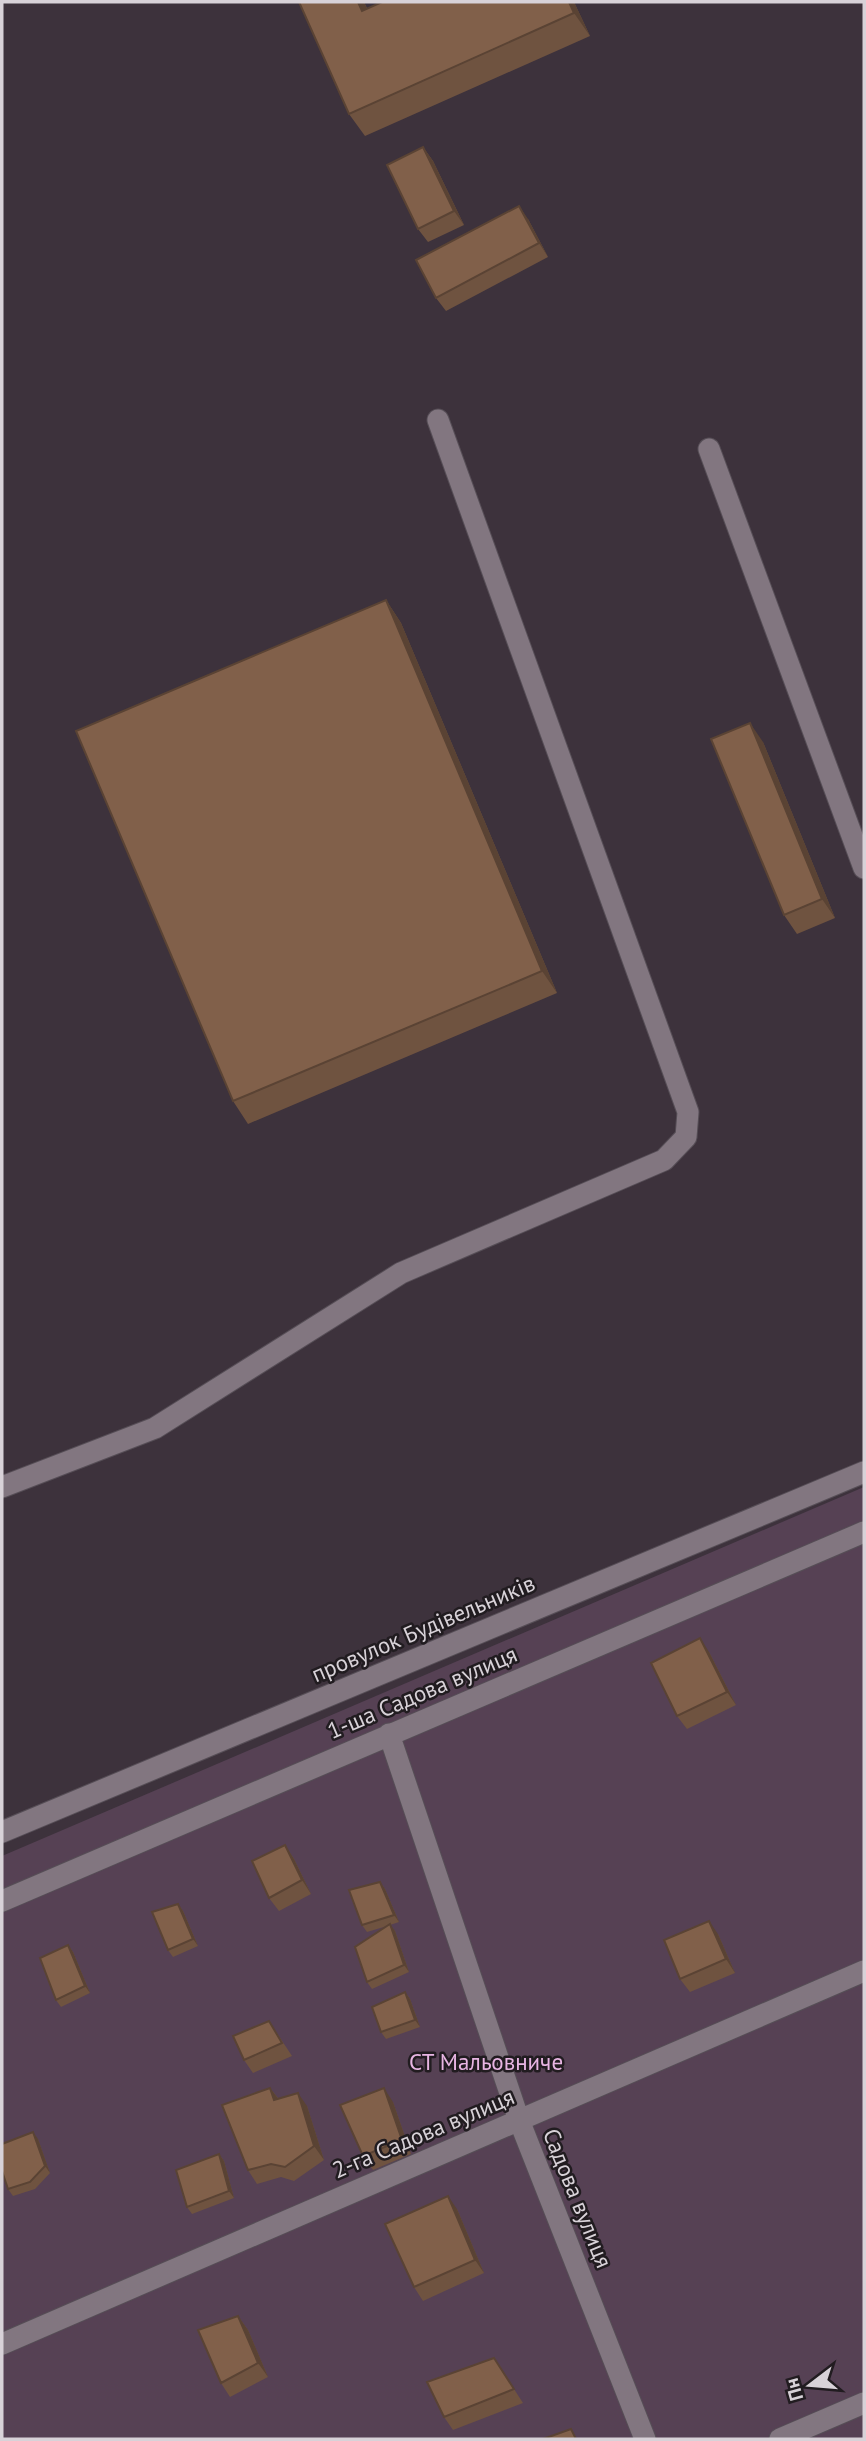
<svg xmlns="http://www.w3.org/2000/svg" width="866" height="2441" font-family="'PT Sans',sans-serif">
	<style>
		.green { fill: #564154 }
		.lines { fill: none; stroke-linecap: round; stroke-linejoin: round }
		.service-casing { stroke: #564e56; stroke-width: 23 }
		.minor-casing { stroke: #564e56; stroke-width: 23 }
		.service { stroke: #827680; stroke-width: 21 }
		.minor { stroke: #827680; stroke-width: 21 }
		.wall { fill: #6f5340 }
		.shaded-wall { fill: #5a4334 }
		.building { fill: #81604a; stroke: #5a4334; stroke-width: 2 }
		.labels { text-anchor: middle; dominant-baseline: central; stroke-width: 5; stroke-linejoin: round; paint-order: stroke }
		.street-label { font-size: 23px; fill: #d8d2d8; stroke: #211c20 }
		.park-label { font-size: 23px; fill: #e8b5e3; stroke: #211c20 }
	</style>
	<rect width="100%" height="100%" fill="#3d323c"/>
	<path class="green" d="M864 1487V2439H2V1856Z"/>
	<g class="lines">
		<g class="service-casing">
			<path id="service" d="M709 449 864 868
				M2 1487 155 1428 401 1273 664 1160 686 1137 688 1112 438 420"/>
		</g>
		<g class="minor-casing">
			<path id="minor" d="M389 1734 519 2120 645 2439
				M2 1832 864 1472
				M2 1901 864 1532
				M2 2344 864 1971
				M780 2439 864 2403"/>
		</g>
		<use href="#service" class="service"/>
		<use href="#minor" class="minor"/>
	</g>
	<path class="wall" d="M299 2H364L367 8 574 2 590 36 365 136 349 114Z
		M423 147 433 161 464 225 428 242 418 229Z
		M528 219 548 257 446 311 436 298Z
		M386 600 401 623 557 993 248 1124 233 1101Z
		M763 742 835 918 797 934 784 915Z
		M709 1652 736 1705 687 1729 677 1716Z
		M285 1845 294 1859 311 1894 279 1911 269 1898Z
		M380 1882 385 1889 399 1922 390 1925 395 1931 409 1972 372 1989 367 1982 387 1926 367 1932 362 1925Z
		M178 1904 183 1911 198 1946 173 1957 168 1950Z
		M718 1934 735 1973 690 1992 680 1979Z
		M68 1945 73 1952 90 1993 61 2007 56 2000Z
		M405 1992 410 1999 420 2027 386 2039 381 2032Z
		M269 2021 292 2056 253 2073 244 2060Z
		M270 2088 278 2098 307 2106 324 2160 294 2181 281 2177 257 2184 248 2170Z
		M393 2102 411 2154 373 2170 363 2156Z
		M38 2139 50 2173 35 2189 13 2196 8 2189Z
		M219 2154 224 2161 234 2198 192 2214 187 2207Z
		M457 2209 484 2273 423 2301 414 2287Z
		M238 2316 248 2330 268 2377 230 2397 221 2383Z
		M494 2358 523 2403 453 2430 444 2417Z"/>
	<path class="shaded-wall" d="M358 2H364L378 33 362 11Z
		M569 2H574L590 36 574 13Z
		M423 147 433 161 464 225 454 211Z
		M519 206 528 219 548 257 539 243Z
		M386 600 401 623 557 993 542 971Z
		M750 723 763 742 835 918 822 899Z
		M700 1638 709 1652 736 1705 727 1692Z
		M285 1845 294 1859 311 1894 302 1880Z
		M380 1882 385 1889 399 1922 394 1915Z
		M178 1904 183 1911 198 1946 193 1939Z
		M709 1921 718 1934 735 1973 726 1959Z
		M390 1924 395 1931 409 1972 404 1965Z
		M68 1945 73 1952 90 1993 85 1986Z
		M405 1992 410 1999 420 2027 415 2020Z
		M270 2088 280 2101 274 2100Z
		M384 2088 393 2102 411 2154 402 2140Z
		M298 2093 307 2106 324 2160 314 2146Z
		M33 2132 38 2139 50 2173 45 2166Z
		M219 2154 224 2161 234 2198 229 2191Z
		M448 2196 457 2209 484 2273 475 2260Z
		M238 2316 248 2330 268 2377 258 2363Z"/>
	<path class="building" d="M299 2H358L362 11 382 2H569L574 13 349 114Z
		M423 147 454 211 418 229 387 165Z
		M519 206 539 243 436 298 416 260Z
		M386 600 542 971 233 1101 76 731Z
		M750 723 822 899 784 915 711 739Z
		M700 1638 727 1692 677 1716 651 1663Z
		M285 1845 302 1880 269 1898 252 1861Z
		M380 1882 394 1915 362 1925 349 1890Z
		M178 1904 193 1939 168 1950 152 1912Z
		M709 1921 726 1959 680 1979 664 1940Z
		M390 1924 404 1965 367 1982 355 1947Z
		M68 1945 85 1986 56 2000 40 1958Z
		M405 1992 415 2020 381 2032 372 2007Z
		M269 2021 282 2043 244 2060 233 2036Z
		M270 2088 274 2100 298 2093 314 2146 285 2167 271 2164 248 2170 222 2105Z
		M384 2088 402 2140 363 2156 340 2105Z
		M33 2132 45 2166 30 2182 8 2189 2 2171V2144Z
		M219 2154 229 2191 187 2207 176 2170Z
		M448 2196 475 2260 414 2287 385 2224Z
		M238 2316 258 2363 221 2383 198 2330Z
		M494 2358 514 2389 444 2417 427 2382Z
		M571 2429 576 2439H543Z"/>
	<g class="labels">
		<g class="street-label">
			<text transform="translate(423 1628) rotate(-23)">провулок Будівельників</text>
			<text transform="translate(422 1692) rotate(-23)">1-ша Садова вулиця</text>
			<text transform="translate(423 2133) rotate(-23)">2-га Садова вулиця</text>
			<text transform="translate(578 2198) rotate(68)">Садова вулиця</text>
		</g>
		<g class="park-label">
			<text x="486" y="2061">СТ Мальовниче</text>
		</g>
	</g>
	<rect width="866" height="2441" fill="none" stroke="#d8d2d8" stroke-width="7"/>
	<g transform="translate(810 2385) rotate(254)" stroke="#211c20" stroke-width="5" paint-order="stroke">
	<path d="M0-5L12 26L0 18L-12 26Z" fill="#d8d2d8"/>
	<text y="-10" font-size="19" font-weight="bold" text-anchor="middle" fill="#d8d2d8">Пн</text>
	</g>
</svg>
